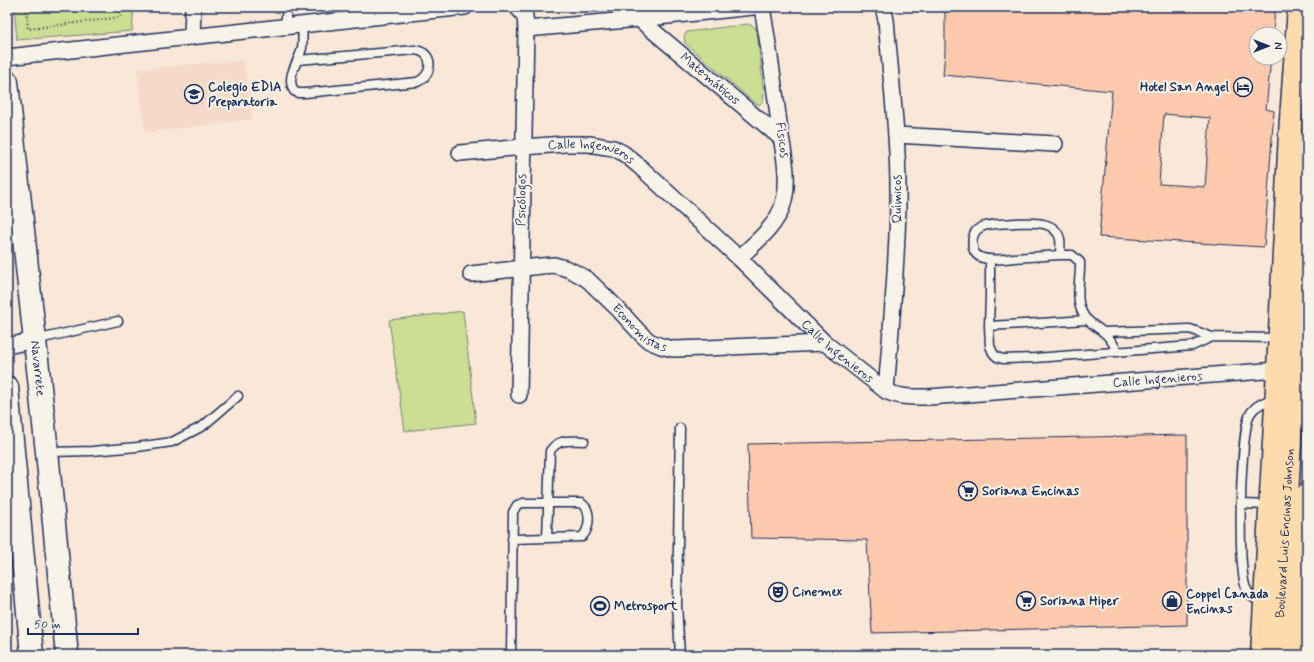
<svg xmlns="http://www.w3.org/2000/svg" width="1314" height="662" font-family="Mynerve,sans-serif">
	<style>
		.built { fill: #f6dac9 }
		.green { fill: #ccde92; stroke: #748678 }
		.building { fill: #fecaae; stroke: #1b2f5e; fill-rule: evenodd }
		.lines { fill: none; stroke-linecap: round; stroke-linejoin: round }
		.service-casing { stroke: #1b2f5e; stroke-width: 11 }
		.minor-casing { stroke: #1b2f5e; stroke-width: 18 }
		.secondary-casing { stroke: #1b2f5e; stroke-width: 25 }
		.primary-casing { stroke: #1b2f5e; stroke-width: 25 }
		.path { stroke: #1b2f5e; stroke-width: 2.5; stroke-dasharray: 1 3; stroke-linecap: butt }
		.service { stroke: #f7f3e8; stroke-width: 8 }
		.minor { stroke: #f7f3e8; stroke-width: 15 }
		.secondary { stroke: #f7f3e8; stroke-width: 22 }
		.primary { stroke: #fedbac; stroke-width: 22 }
		.labels { text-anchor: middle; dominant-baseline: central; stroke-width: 4; stroke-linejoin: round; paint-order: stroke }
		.street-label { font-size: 13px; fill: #1b2f5e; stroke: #f7f3e8 }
		.poi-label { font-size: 13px; font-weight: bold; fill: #1b2f5e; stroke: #f7f3e8; text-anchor: start }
	</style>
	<rect width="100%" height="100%" fill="#f9e7d7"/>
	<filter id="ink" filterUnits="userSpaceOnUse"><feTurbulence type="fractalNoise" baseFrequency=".025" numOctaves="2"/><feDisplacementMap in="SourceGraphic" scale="8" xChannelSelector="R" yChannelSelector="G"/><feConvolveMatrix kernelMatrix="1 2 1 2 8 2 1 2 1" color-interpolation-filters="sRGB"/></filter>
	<g filter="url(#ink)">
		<path class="built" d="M244 60 253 119 145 133 137 69Z"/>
		<path class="green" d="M14 7H134L132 31 17 40Z
			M748 24 755 27 757 32 764 94 763 101 759 105 755 103 685 43 684 36 687 32Z
			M463 311 476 423 405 431 389 320Z"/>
		<path class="building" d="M945 7H1275L1273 34H1256V58H1271L1266 109 1274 111 1264 247 1099 237 1112 91 943 75 945 52ZM1164 114 1210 118 1205 187 1159 184Z
			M1187 435V625L872 633 867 540 751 538 748 444Z"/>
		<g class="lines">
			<g class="service-casing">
				<path id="service" d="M285 27 287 7
					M298 60 415 50C435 52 433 76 417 82L305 93H298L294 91C285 76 299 62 302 48 303 41 302 33 303 25
					M1015 223C1029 223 1055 219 1060 239 1061 244 1060 250 1060 255 1045 256 1029 257 1014 258 1004 259 992 261 983 258 978 257 974 253 973 248 968 220 996 225 1015 223Z
					M1060 255H1072L1080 262C1081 278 1074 299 1083 314 1087 322 1096 326 1103 332 1110 337 1114 345 1118 352
					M990 259V296L989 326 990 346 993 353 997 357 1003 359 1035 358 1192 346 1212 337
					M989 326 1087 320
					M1104 332 1190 329 1212 337 1280 338
					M35 340 118 321
					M680 428 677 605 680 655
					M48 452 92 451 137 447 172 442 203 426 238 396
					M1242 504 1269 505
					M547 538 550 451C559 438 570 441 584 441
					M1264 604C1256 600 1249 596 1246 588 1237 567 1240 434 1250 414 1255 405 1266 401 1275 398
					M511 655 513 512 517 505 523 503H581C592 509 590 529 582 537L512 539"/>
			</g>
			<g class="minor-casing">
				<g id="minor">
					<path d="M517 7 525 16 526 29 519 395"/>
					<path d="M883 7 886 20C891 81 899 143 898 204 897 267 891 329 886 391"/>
					<path id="s1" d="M639 19 781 138"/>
					<path d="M526 29 639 19 753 7"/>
					<path d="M192 37 193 7"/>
					<path d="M7 57 465 7"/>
					<path d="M896 135 1055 144"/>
					<path id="s2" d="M460 153 523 147 565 144H589L613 148 623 153 639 166 739 258 825 343 886 391C900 398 913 397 929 397L1278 370"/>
					<path d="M739 258C755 243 777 226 783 204 790 181 784 154 780 131 775 90 769 48 762 7"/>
					<path id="s3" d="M471 274 541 266 554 265 568 269 578 274 588 280 616 307 641 334 649 341 661 346 673 349 706 348 825 343"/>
					<path d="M7 346 35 340"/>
				</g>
			</g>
			<g class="secondary-casing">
				<g id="secondary">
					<path id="s4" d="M7 82 47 452 67 655"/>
					<path d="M7 387 32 655"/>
				</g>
			</g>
			<g class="primary-casing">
				<g id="primary">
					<path d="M1262 655 1278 370 1290 133 1299 7"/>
					<path id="s5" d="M1278 655 1307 142"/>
					<path d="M1299 655 1307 495"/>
				</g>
			</g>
			<path class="path" d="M26 7 28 29 121 17V7"/>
			<use href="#service" class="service"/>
			<use href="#minor" class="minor"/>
			<use href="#secondary" class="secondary"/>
			<use href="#primary" class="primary"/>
		</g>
	</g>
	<defs>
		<g id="hotel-ring" transform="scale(1)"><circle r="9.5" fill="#f7f3e8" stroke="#1b2f5e" stroke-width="1.5"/><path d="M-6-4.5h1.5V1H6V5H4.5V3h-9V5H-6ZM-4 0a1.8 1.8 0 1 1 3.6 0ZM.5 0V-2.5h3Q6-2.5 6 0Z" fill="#1b2f5e"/></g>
		<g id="school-ring" transform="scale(1)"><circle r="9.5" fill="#f7f3e8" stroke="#1b2f5e" stroke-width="1.5"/><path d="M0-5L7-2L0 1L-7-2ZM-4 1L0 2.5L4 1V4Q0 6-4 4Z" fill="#1b2f5e"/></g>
		<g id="supermarket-ring" transform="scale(1)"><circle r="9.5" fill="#f7f3e8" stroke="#1b2f5e" stroke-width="1.5"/><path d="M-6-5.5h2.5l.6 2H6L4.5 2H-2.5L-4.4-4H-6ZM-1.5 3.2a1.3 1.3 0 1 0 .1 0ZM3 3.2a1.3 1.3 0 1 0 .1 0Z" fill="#1b2f5e"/></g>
		<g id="theatre-ring" transform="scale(1)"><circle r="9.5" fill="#f7f3e8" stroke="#1b2f5e" stroke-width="1.5"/><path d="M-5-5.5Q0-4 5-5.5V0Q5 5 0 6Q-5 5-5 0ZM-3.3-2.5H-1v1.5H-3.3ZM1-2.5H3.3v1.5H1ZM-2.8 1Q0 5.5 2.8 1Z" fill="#1b2f5e"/></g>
		<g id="shop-ring" transform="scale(1)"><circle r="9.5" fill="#f7f3e8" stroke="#1b2f5e" stroke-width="1.5"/><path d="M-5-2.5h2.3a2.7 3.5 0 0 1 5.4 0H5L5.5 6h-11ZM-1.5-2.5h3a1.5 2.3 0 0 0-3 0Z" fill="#1b2f5e"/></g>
		<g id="stadium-ring" transform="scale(1)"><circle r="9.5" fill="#f7f3e8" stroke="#1b2f5e" stroke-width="1.5"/><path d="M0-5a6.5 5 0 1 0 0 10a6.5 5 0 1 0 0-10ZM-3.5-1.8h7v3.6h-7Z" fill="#1b2f5e"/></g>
	</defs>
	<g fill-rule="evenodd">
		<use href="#hotel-ring" x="1243" y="87"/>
		<use href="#school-ring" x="194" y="94"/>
		<use href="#supermarket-ring" x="968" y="491"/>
		<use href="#theatre-ring" x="778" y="592"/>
		<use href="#supermarket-ring" x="1026" y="601"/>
		<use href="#shop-ring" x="1172" y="601"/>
		<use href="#stadium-ring" x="600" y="606"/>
	</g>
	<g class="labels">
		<g class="street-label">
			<text stroke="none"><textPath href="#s1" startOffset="93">Matemáticos</textPath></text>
			<text transform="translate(782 140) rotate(82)">Físicos</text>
			<text stroke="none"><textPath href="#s2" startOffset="133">Calle Ingenieros</textPath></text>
			<text transform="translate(897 199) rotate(-90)">Químicos</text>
			<text transform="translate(522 200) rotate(-89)">Psicólogos</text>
			<text stroke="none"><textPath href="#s3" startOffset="192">Economistas</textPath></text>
			<text stroke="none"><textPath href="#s2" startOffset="457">Calle Ingenieros</textPath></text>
			<text stroke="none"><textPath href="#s4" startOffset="288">Navarrete</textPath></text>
			<text stroke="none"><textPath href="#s2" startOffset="793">Calle Ingenieros</textPath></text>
			<text stroke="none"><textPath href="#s5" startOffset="122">Boulevard Luis Encinas Johnson</textPath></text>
		</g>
		<g class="poi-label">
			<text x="208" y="87">Colegio EDIA<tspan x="208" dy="15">Preparatoria</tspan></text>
			<text x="1229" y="87" text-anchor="end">Hotel San Angel</text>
			<text x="982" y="491">Soriana Encinas</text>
			<text x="792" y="592">Cinemex</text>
			<text x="1186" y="594">Coppel Canada<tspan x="1186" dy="15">Encinas</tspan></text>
			<text x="1040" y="601">Soriana Hiper</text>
			<text x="614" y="606">Metrosport</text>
		</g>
	</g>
	<rect width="1314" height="662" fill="none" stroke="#f7f3e8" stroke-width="24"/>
	<rect x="12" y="12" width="1290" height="638" fill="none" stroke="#1b2f5e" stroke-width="1.5" filter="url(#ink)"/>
	<g transform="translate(1268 46) rotate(90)"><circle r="19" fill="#f7f3e8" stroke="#9fa5b1"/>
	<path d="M0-3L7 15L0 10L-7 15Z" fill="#1b2f5e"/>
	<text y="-6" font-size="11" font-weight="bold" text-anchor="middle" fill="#1b2f5e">N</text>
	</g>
	<path d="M28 628v6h110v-6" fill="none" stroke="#1b2f5e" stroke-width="2"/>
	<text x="34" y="628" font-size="12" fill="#1b2f5e" stroke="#f7f3e8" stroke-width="3" paint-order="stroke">50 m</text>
</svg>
